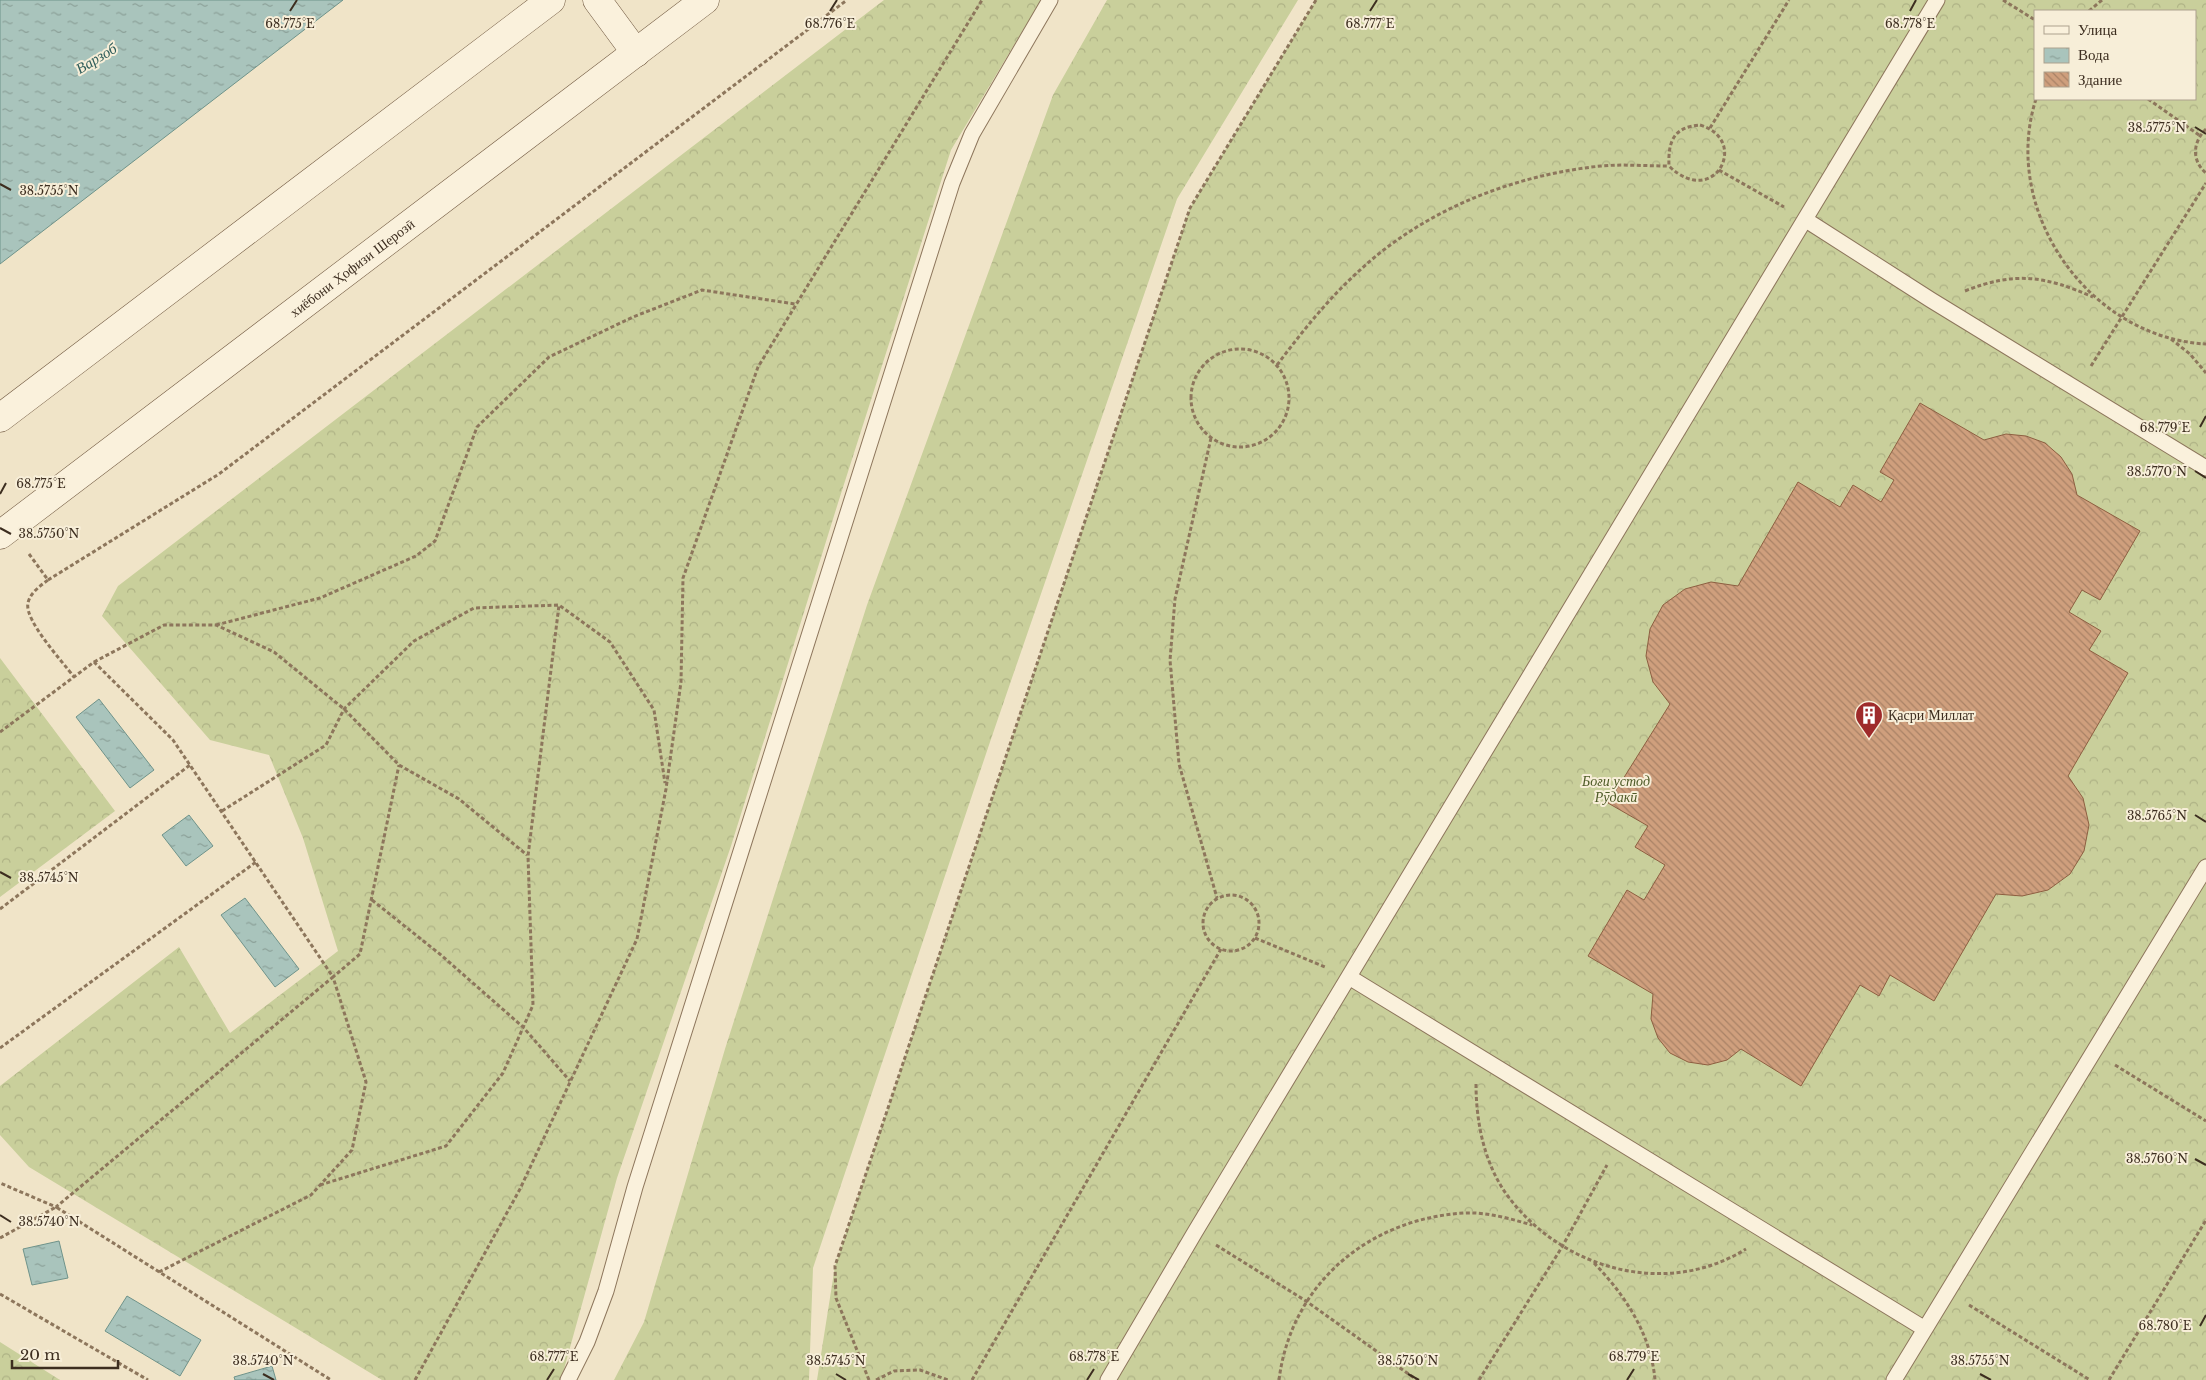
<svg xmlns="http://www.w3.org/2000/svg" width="2206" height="1380" font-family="'Libre Baskerville',serif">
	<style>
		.forest { fill: url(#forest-crowns); fill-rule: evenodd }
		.water { fill: url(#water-ripples); stroke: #6f938a }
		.building { fill: url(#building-back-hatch); stroke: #8d5f41 }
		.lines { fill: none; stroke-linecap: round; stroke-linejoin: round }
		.service-casing { stroke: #8d765c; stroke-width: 17 }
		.secondary-casing { stroke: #6f573f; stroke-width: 29 }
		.path { stroke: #8d765c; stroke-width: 3; stroke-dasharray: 4 2.5; stroke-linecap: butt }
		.service { stroke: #faf1dc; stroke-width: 15 }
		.secondary { stroke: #faf1dc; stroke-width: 28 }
		.ticks { fill: none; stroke: #3d2e20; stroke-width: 2 }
		.labels { text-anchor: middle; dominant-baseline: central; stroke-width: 4; stroke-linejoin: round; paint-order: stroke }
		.street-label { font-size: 14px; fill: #3d2e20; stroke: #f7eed8 }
		.poi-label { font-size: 14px; fill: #3d2e20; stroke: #f7eed8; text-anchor: start }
		.park-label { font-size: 14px; font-style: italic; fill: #4d5a26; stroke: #f7eed8 }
		.water-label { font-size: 15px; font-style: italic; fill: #2f5d5a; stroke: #f7eed8 }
		.ticks-label { font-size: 12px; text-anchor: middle; fill: #3d2e20; stroke: #f7eed8; stroke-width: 4; stroke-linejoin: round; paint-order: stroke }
	</style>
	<defs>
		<pattern id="forest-crowns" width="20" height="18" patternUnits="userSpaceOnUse" patternTransform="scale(1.25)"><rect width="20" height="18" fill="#c9cf9b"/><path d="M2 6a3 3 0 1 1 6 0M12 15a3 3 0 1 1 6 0" fill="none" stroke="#aeb285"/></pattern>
		<pattern id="water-ripples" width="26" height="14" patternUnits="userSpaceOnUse" patternTransform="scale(1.25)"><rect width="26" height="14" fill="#a9c4bc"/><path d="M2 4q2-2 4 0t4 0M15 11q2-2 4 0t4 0" fill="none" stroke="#8ba098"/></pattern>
		<pattern id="building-back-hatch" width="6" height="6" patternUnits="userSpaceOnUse" patternTransform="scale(1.25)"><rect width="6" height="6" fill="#cf9f7d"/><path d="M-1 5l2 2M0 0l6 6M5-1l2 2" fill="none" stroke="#a98266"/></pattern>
	</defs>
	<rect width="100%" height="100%" fill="#f0e4c8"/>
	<path class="forest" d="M884 0H1041L951 150 838 503 731 846 617 1178 561 1380H382L29 1167 0 1135V1086L179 947 230 1033 338 951 303 838 269 755 210 740 102 616 118 586Z
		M1107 0H1298L1177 199 991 739 813 1268 809 1380H614L644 1322 725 1049 867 605 1053 95Z
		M1316 0H2206V1380H817L835 1266 1190 208ZM2035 11H2195V99H2035Z
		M0 658 115 811 0 897Z
		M0 1342 60 1380H0Z"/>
	<path class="water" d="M0 0H343L0 264Z
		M99 699 154 770 130 788 76 717Z
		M189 815 213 846 186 866 162 835Z
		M245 898 299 969 275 987 221 915Z
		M59 1241 68 1278 32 1285 23 1249Z
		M127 1296 201 1340 180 1376 105 1331Z
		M272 1366 276 1380H235L234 1377Z"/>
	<path class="building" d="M1920 403 1984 440 2006 434 2026 436 2045 443 2061 457 2072 474 2077 495 2140 531 2100 600 2082 590 2069 612 2101 631 2089 650 2128 673 2068 776 2083 798 2089 825 2084 851 2070 874 2048 890 2022 896 1996 894 1934 1001 1890 975 1879 996 1860 985 1801 1086 1741 1049 1727 1060 1708 1065 1688 1062 1670 1053 1658 1038 1651 1019 1653 994 1588 956 1627 890 1644 900 1665 865 1635 847 1648 826 1608 803 1670 704 1653 682 1646 656 1650 629 1663 605 1685 589 1711 582 1738 586 1798 482 1840 507 1853 485 1881 502 1894 480 1880 472Z"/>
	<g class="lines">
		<g class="service-casing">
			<path id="service" d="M1806 220 1931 300 2206 468
				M1349 977 1925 1329
				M568 1380 587 1342 606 1291 635 1187 952 183 972 134 1050 0
				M1108 1380 1195 1232 1937 0
				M1894 1380 2206 867"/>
		</g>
		<g class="secondary-casing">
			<g id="secondary">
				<path d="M597 0 636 53"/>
				<path d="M0 418 551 0"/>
				<path id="s1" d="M0 535 705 0"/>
			</g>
		</g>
		<path class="path" d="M2003 0 2035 20
			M2089 11 2102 0
			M2036 99C2000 211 2089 338 2206 344
			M2148 99 2199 135
			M1700 125C1751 140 1714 210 1669 166 1668 142 1673 127 1700 125Z
			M1710 128 1789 0
			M2206 129C2193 142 2191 160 2206 173
			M1719 170 1784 207
			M1965 291C2015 271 2045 276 2093 297
			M2171 339 2190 354 2206 373
			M1191 398a49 49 0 1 1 98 0a49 49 0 1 1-98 0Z
			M1277 365C1302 332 1328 299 1359 271 1424 210 1513 175 1601 166 1624 164 1647 166 1669 166
			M2091 366 2206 183
			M1211 438 1175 599 1170 660 1179 764 1217 898
			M29 554 48 580C40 586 30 593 28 603 24 620 62 661 74 677
			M48 580 219 474 847 0
			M216 625 320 598 416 556 435 541 477 427 549 357 633 317 702 290 795 304
			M94 662 164 625H216L274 652 344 709 399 765 459 799 527 855
			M0 732 94 662 173 740 333 977 56 1207 0 1183
			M222 811 326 745 344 709 414 641 474 608 559 605 610 642 654 710 665 783
			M1203 923a28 28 0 1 1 56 0a28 28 0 1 1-56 0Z
			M372 900 441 955 523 1027 570 1081
			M0 909 190 765
			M1255 938 1325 967
			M0 1048 256 862
			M2115 1065 2206 1121
			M1476 1084C1476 1124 1485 1167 1510 1199 1565 1270 1667 1298 1746 1249
			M320 1185 446 1146 503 1073 533 1005 528 856 559 605
			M0 1238 56 1207 331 1380
			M1216 1245 1306 1301 1417 1380
			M1594 1263C1625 1295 1651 1334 1655 1380
			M159 1272 311 1195 352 1150 366 1082 333 977 360 954 399 765
			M0 1294 148 1380
			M1969 1305 2090 1380
			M415 1380 520 1189 637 939 666 789 681 682 683 578 758 367 982 0
			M869 1380 836 1298 835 1266 1190 208 1316 0
			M876 1380 894 1371 920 1370 948 1380
			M972 1380 1221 949
			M1279 1380C1291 1283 1370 1218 1465 1213 1488 1212 1511 1219 1532 1225
			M1479 1380 1562 1247 1607 1165
			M2109 1380 2206 1220"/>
		<use href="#service" class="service"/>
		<use href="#secondary" class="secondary"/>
	</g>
	<path class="ticks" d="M290 11 297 0M830 11 837 0M1370 11 1377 0M1910 11 1916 0M2195 127 2206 134M0 184 11 190M2200 427 2206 416M2195 471 2206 478M0 494 6 483M0 528 11 534M2195 815 2206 822M0 872 11 878M2195 1159 2206 1165M0 1215 11 1222M2200 1326 2206 1315M263 1374 274 1380M836 1374 846 1380M1408 1374 1419 1380M1980 1374 1991 1380M547 1380 554 1369M1087 1380 1094 1369M1627 1380 1634 1369"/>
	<defs>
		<g id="building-pin" transform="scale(1.4375)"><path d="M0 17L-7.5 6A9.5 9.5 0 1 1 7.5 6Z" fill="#9e2a2b" stroke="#f7eed8"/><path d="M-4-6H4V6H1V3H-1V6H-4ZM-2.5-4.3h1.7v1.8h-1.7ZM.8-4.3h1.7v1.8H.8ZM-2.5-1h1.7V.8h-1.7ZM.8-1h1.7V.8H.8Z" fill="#fff"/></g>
	</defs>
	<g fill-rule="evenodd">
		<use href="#building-pin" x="1869" y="715"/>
	</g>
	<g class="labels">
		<g class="street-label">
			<text stroke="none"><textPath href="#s1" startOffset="442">хиёбони Ҳофизи Шерозӣ</textPath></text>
		</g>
		<g class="poi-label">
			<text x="1888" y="715">Қасри Миллат</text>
		</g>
		<g class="park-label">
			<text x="1616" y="781">Боғи устод<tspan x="1616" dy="16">Рӯдакӣ</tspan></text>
		</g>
		<g class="water-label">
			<text transform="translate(96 58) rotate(-31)">Варзоб</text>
		</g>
	</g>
	<g class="ticks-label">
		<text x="1370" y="28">68.777°E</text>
		<text x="1910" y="28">68.778°E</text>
		<text x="290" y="28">68.775°E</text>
		<text x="830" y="28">68.776°E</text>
		<text x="2157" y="132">38.5775°N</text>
		<text x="49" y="195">38.5755°N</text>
		<text x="2165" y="432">68.779°E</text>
		<text x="2157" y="476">38.5770°N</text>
		<text x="41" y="488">68.775°E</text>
		<text x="49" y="538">38.5750°N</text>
		<text x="2157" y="820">38.5765°N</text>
		<text x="49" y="882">38.5745°N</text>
		<text x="2157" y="1163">38.5760°N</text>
		<text x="49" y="1226">38.5740°N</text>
		<text x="2165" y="1330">68.780°E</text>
		<text x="554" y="1361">68.777°E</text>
		<text x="1094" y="1361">68.778°E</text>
		<text x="1634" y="1361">68.779°E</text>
		<text x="263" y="1365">38.5740°N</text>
		<text x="836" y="1365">38.5745°N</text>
		<text x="1408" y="1365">38.5750°N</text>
		<text x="1980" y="1365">38.5755°N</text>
	</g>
	<rect x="2034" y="10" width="162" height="90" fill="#f7eed8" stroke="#ada18e"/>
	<rect x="2044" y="26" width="25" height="8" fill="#faf1dc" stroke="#ada18e"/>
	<text x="2078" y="35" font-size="15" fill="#3d2e20">Улица</text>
	<rect x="2044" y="48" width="25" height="15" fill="url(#water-ripples)" stroke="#ada18e"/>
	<text x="2078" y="60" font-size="15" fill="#3d2e20">Вода</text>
	<rect x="2044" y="72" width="25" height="15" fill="url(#building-back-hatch)" stroke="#ada18e"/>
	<text x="2078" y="85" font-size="15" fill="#3d2e20">Здание</text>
	<path d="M12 1360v8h106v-8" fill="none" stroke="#3d2e20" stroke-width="2.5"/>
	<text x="20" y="1360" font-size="15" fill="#3d2e20" stroke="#f7eed8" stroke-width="4" paint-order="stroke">20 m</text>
</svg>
